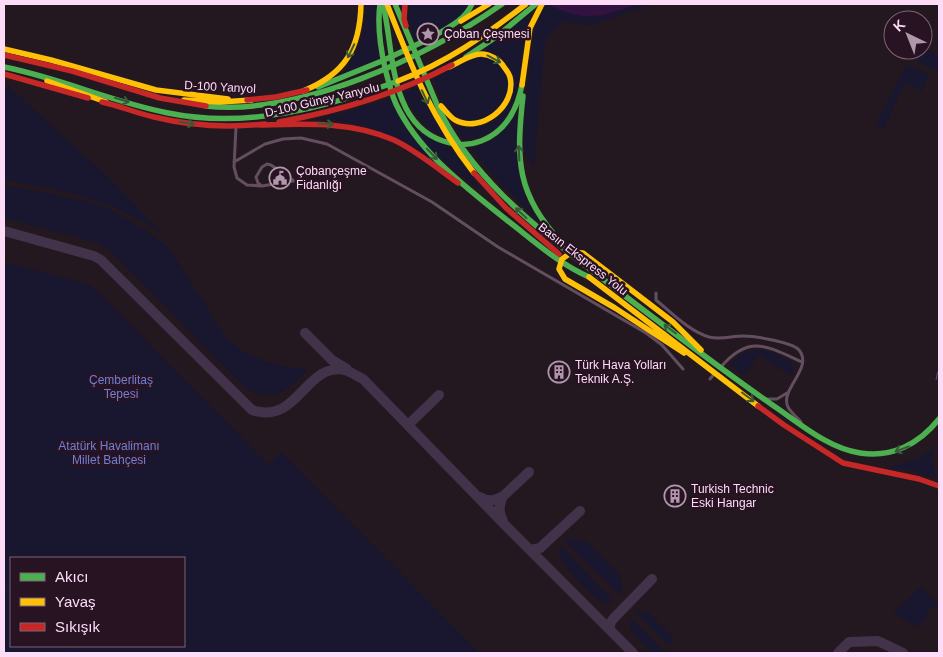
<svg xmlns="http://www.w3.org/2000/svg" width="943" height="657" font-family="Arial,sans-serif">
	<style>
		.green { fill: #19162f; fill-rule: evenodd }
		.water { fill: #331141 }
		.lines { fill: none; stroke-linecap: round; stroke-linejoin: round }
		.stream { stroke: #331141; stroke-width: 1 }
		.taxiway { stroke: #42334a; stroke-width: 10 }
		.street { stroke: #634e60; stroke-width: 3 }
		.fast { stroke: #4caf50; stroke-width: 5.5 }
		.slow { stroke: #ffc107; stroke-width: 5.5 }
		.jam { stroke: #c62828; stroke-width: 5.5 }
		.rail { stroke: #604e73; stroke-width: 1; stroke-dasharray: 8 6; stroke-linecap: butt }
		.oneway { stroke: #385937 }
		.labels { text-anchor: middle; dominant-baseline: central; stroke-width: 5; stroke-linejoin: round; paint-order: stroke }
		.poi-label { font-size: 12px; fill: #fcdcf6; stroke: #281322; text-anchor: start }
		.street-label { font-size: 12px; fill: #fcdcf6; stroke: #281322 }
		.park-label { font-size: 12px; fill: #6d80d7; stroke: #281322 }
	</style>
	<rect width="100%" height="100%" fill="#231820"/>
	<path class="green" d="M365 4H376L375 31 380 58 342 75C359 55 367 30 365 4Z
		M409 4H471C464 21 431 33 415 41L408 19Z
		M548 4C568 15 589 20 612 13 620 11 628 5 637 4 642 3 648 4 653 4L589 26 565 21 545 39 534 167 523 149 526 99 535 28 540 15Z
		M529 14H531C512 60 534 134 463 140L455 127C468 126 481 130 493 122 519 103 524 62 488 51L486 47Z
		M926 49 939 55 938 72 920 63 918 59 919 54Z
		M479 57C488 58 496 60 502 68 525 95 478 137 452 113 443 104 438 90 433 79L468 60Z
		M906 65 929 74 922 91 905 83 884 128 876 125Z
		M4 87H9L111 180 164 236C116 199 62 190 4 180Z
		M416 87 445 138C424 128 414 113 403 93Z
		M390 98 408 131 434 162C391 133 368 122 316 119L343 113Z
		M517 111C516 152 514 184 538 221L495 177 471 149C492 143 507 131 517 111Z
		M418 130 433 141 450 148 480 189C465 178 421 147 418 130Z
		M4 185 85 201 107 208 144 229 169 248 219 327C222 331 225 336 229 340 244 356 279 369 302 368L303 367 307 371C285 390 275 405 245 387L111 251 100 244 88 240 4 218Z
		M4 262 87 284 95 289 268 465 281 452 479 653H5ZM11 558H184V646H11Z
		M757 349C769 351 787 356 794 367L792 376 759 355 743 375 730 364 743 352Z
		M934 449 932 461 936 478 908 470 886 468 915 460Z
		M568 540 586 541 620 575 622 590 620 595 565 542Z
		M561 546 566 552 613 601C609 603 606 604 602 602 595 599 562 564 560 558 558 553 560 550 561 546Z
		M921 587 939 606 937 608 934 605 926 613 929 615 917 627 893 613Z
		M638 611 644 613 647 611 675 640 669 646 635 612Z
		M632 619 666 653H652L631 631 629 623Z"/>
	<path class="water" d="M548 4H637C602 17 582 23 548 4Z"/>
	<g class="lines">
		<path class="stream" d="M4 586 11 594
			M62 646 70 653"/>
		<path class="taxiway" d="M4 231 94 256 101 260 252 410C298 426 305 362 345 370 351 372 357 376 363 379L508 528 633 653
			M305 333 332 360 347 369
			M408 425 439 395
			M480 497C489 502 494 501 503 496 499 505 498 512 503 521
			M499 500 529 472
			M530 550 540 548 580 511
			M610 630V624L613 619 652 579
			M838 653 849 642 878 641 903 653"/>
		<path class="street" d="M236 127 234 167 237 178 247 185 262 186 258 183 256 177 262 167 267 164 271 165 294 181
			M234 162 265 144 283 139 301 138 327 144 432 202 498 247 646 333 662 345 683 369
			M262 186 293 181
			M656 293V300C672 313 689 331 709 337 721 340 732 336 743 336 754 336 792 342 799 350 814 368 779 390 788 407 791 413 797 417 801 422
			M721 367C749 334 767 346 802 362
			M710 379 715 373
			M765 399H777L787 393"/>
		<path class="fast" d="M380 4C377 26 380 46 385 68 388 80 391 93 396 104 419 153 467 188 508 221 534 241 559 264 589 277
			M383 4C394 48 388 123 443 141 455 145 468 146 481 141 505 132 517 110 522 85
			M395 4 438 107C469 173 530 223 586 266
			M429 39C445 29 464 22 472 4
			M466 57 496 37 536 4
			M4 67C60 78 112 102 168 113 246 129 325 108 398 81
			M318 87 382 61 431 38
			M523 96C516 159 516 195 562 243
			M206 106C300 116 427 57 502 4
			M586 266C647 313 708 360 771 404 798 422 827 448 860 453 892 458 919 444 939 419"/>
		<path class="slow" d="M387 4C412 68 431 118 474 173
			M461 21 489 4
			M4 49 51 60 156 90 228 99
			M47 81 106 102
			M398 81C446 63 486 35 526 4
			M522 85 530 28 542 4
			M303 91C345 74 360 49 361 4
			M184 100 220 102 252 100
			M441 106C445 110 450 117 455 120 481 134 517 106 510 77 509 73 506 70 504 67 500 60 490 54 481 54 470 54 459 63 449 67
			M589 277 758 406
			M684 353 615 308 565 279 559 269 562 259 572 252 583 253 673 322 701 350"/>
		<path class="jam" d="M405 4 404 19 406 26
			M4 55 72 71 160 98 206 106
			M4 74 88 98
			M247 100 276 97 307 90
			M102 102C120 106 136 113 154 117 191 126 227 128 265 124
			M279 122C340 111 397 94 452 65
			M260 125C305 124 351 121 394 140 417 151 437 168 458 183
			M474 173 506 208 559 254
			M758 406 784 425 843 463 919 479 939 486"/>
		<path class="rail" d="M936 380 939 365"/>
	</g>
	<defs><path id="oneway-shaft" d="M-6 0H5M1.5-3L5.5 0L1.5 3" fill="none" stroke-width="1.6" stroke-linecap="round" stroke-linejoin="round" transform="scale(1.25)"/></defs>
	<g class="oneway">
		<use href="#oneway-shaft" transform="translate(351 51) rotate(116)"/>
		<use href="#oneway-shaft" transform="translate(494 59) rotate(28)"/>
		<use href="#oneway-shaft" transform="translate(425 97) rotate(65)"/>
		<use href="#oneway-shaft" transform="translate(122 100) rotate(17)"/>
		<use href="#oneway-shaft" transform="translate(187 123) rotate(9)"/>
		<use href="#oneway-shaft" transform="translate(326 124) rotate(3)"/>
		<use href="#oneway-shaft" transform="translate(519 153) rotate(-93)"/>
		<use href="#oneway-shaft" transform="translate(432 154) rotate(46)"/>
		<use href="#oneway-shaft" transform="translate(521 213) rotate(-137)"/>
		<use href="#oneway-shaft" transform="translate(670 329) rotate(-143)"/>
		<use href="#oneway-shaft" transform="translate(748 397) rotate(37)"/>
		<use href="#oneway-shaft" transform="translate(902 449) rotate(159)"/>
	</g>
	<defs>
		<g id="sight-ring" transform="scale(1.125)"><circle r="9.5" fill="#281322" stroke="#b097ab" stroke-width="1.5"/><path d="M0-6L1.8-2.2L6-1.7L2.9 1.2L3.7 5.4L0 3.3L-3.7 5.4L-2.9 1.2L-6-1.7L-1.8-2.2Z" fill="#b097ab"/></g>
		<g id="civic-ring" transform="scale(1.125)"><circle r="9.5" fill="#281322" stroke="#b097ab" stroke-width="1.5"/><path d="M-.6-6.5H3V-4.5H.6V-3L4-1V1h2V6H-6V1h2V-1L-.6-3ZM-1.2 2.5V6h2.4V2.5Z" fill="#b097ab"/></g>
		<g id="building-ring" transform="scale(1.125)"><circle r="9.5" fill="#281322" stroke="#b097ab" stroke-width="1.5"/><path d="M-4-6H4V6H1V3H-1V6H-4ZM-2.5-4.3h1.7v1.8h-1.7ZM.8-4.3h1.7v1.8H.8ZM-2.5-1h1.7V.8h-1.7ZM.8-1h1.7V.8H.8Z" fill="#b097ab"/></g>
	</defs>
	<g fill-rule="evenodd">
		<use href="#sight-ring" x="428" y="34"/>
		<use href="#civic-ring" x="280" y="178"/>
		<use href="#building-ring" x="559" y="372"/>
		<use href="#building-ring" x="675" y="496"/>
	</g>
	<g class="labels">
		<g class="poi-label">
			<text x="444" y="34">Çoban Çeşmesi</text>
			<text x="296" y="171">Çobançeşme<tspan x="296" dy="14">Fidanlığı</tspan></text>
			<text x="575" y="365">Türk Hava Yolları<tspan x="575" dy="14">Teknik A.Ş.</tspan></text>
			<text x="691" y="489">Turkish Technic<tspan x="691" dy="14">Eski Hangar</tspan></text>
		</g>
		<g class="street-label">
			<text transform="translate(220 87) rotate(3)">D-100 Yanyol</text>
			<text transform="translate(322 100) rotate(-13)">D-100 Güney Yanyolu</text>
			<text transform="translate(583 259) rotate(38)">Basın Ekspress Yolu</text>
		</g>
		<g class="park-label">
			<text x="121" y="380">Çemberlitaş<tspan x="121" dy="14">Tepesi</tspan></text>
			<text x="109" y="446">Atatürk Havalimanı<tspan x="109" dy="14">Millet Bahçesi</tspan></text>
		</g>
	</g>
	<rect width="943" height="657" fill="none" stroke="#fcdcf6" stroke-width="10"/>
	<rect x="10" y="557" width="175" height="90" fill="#281322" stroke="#7d6377"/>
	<rect x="20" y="573" width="25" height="8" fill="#4caf50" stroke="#7d6377"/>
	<text x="55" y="582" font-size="15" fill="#fcdcf6">Akıcı</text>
	<rect x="20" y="598" width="25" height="8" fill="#ffc107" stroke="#7d6377"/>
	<text x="55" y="607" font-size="15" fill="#fcdcf6">Yavaş</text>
	<rect x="20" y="623" width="25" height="8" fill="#c62828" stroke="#7d6377"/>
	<text x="55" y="632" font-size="15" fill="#fcdcf6">Sıkışık</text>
	<g transform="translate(908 35) rotate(317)"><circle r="24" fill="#281322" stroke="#7d6377"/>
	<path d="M0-4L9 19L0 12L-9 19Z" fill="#b097ab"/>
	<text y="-8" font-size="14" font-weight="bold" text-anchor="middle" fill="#fcdcf6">K</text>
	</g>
</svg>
